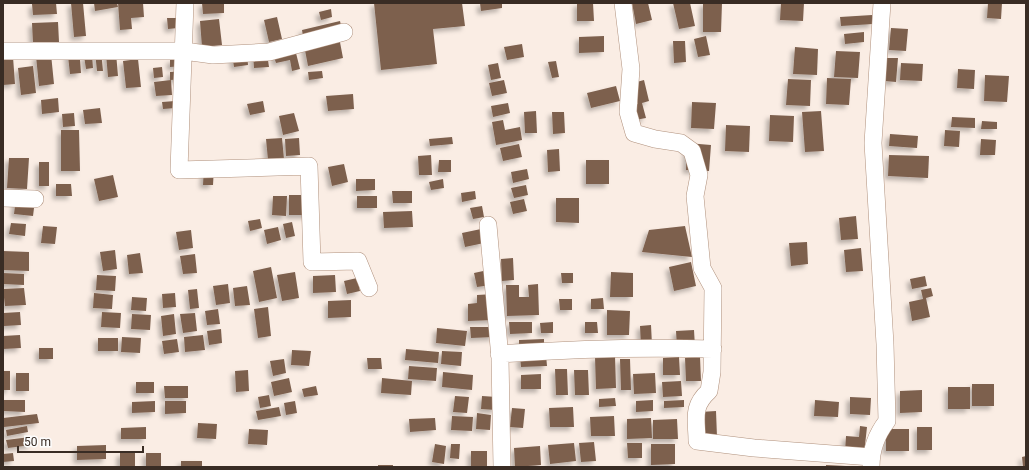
<svg xmlns="http://www.w3.org/2000/svg" width="1029" height="470" font-family="Roboto,sans-serif">
	<style>
		.building { fill: #7d604e; filter: url(#shadow) }
		.lines { fill: none; stroke-linecap: round; stroke-linejoin: round }
		.street-casing { stroke: #b0917d; stroke-width: 18 }
		.street { stroke: #fff; stroke-width: 17 }
	</style>
	<defs>
		<filter id="shadow"><feDropShadow dx="-3.5" dy="3.5" stdDeviation="2" flood-color="#0004"/></filter>
	</defs>
	<rect width="100%" height="100%" fill="#faede4"/>
	<path class="building" d="M56 3 57 14 33 15 32 4Z
		M71 3H83L86 36 74 37Z
		M94 3H117L118 7 95 11Z
		M118 3H143L144 17 131 18 132 29 120 30Z
		M202 3H224V13L203 14Z
		M374 3H462L465 26 433 29 437 64 381 70Z
		M480 3H502V8L481 11Z
		M577 3H593L594 21H577Z
		M632 3H648L652 20 636 24Z
		M673 3H690L695 26 679 29Z
		M703 3H722L721 32H703Z
		M781 3H804L803 21 780 20Z
		M988 3H1002L1001 19 987 18Z
		M331 9 332 17 321 20 319 12Z
		M872 15 873 24 841 26 840 17Z
		M277 17 282 39 269 42 264 20Z
		M167 18H177L178 28 168 29Z
		M219 19 222 45 202 47 200 21Z
		M340 21 343 34 304 42 302 30Z
		M58 22 59 42 33 43 32 23Z
		M891 28 908 29 906 51 889 50Z
		M864 32V42L845 44 844 34Z
		M604 36V52L579 53V37Z
		M706 36 710 55 698 57 694 39Z
		M339 37 343 58 308 66 304 45Z
		M673 41H685L686 62 674 63Z
		M522 44 524 57 507 60 504 47Z
		M79 46 81 73 70 74 67 47Z
		M795 47 818 49 817 75 793 74Z
		M295 49 300 69 292 71 290 60 276 63 273 54Z
		M101 51 103 71H97L95 52Z
		M836 51 860 52 858 78 834 77Z
		M247 52 248 65 234 67 232 54Z
		M116 53 118 76 108 77 106 54Z
		M267 53 269 67 254 68 253 54Z
		M51 54 54 84 39 86 36 56Z
		M92 55 93 68 86 69 84 56Z
		M13 57 15 84 3 85V58Z
		M183 58 184 66 170 67V60Z
		M886 58H898L896 82 885 81Z
		M138 59 141 87 126 88 123 61Z
		M556 61 559 77 552 78 548 62Z
		M498 63 501 78 491 80 488 65Z
		M901 63 923 64 922 81 900 80Z
		M33 66 36 93 21 95 18 68Z
		M162 67 163 77 154 78 153 68Z
		M958 69 975 70 974 89 957 88Z
		M185 71 186 79 170 80V72Z
		M322 71 323 78 309 80 308 72Z
		M985 75 1009 76 1007 102 984 101Z
		M827 78 851 79 849 105 826 104Z
		M788 79 811 80 810 106 786 105Z
		M171 80 172 95 156 96 154 82Z
		M504 80 507 93 492 96 489 83Z
		M644 80 649 101 642 103 646 118 635 120 632 106 638 104 633 83Z
		M616 86 620 101 591 108 587 93Z
		M353 94 354 109 328 111 326 96Z
		M58 98 59 112 42 114 41 100Z
		M175 101 176 108 163 109 162 102Z
		M263 101 265 112 250 115 247 104Z
		M692 102 716 103 714 129 691 128Z
		M508 103 510 113 493 117 491 106Z
		M100 108 102 123 85 124 83 110Z
		M536 111 537 133H525L524 112Z
		M821 111 824 151 805 152 802 112Z
		M552 112H564L565 133 553 134Z
		M74 113 75 126 63 127 62 114Z
		M294 113 299 131 283 135 279 116Z
		M770 115 794 116 793 142 769 141Z
		M952 117 975 118V128L951 127Z
		M503 120 505 130 520 127 522 140 496 145 492 122Z
		M982 121 997 122V129H981Z
		M726 125 750 126 749 152 725 151Z
		M61 130H79L80 171H61Z
		M945 130 960 131 959 147 944 146Z
		M890 134 918 136 917 148 889 146Z
		M452 137 453 144 430 146 429 139Z
		M282 138 284 159 268 160 266 139Z
		M299 138 300 155 286 156 285 139Z
		M981 139 996 140 995 155H980Z
		M687 143 711 145 709 171 686 170Z
		M519 144 522 157 503 161 500 148Z
		M559 149 560 171 548 172 547 150Z
		M431 155 432 175H419L418 156Z
		M889 155 929 156 928 178 888 176Z
		M9 158H29L27 189 7 188Z
		M439 160H451V172H438Z
		M586 160H609V184H586Z
		M39 162H49V186H39Z
		M344 164 348 182 332 186 328 167Z
		M204 166 214 167 213 185H203Z
		M527 169 529 179 513 183 511 172Z
		M113 175 118 197 99 201 94 179Z
		M356 179H375V190L356 191Z
		M443 179 444 188 431 190 429 182Z
		M56 184H71L72 196H56Z
		M526 185 528 195 514 198 511 188Z
		M392 191H412V203H393Z
		M475 191 476 199 462 202 461 193Z
		M289 195H313V215H289Z
		M273 196H287L286 216 272 215Z
		M357 196H377V208H357Z
		M16 198 35 200 33 216 14 214Z
		M556 198H579V223L556 222Z
		M524 199 527 211 513 214 510 202Z
		M482 206 484 217 473 219 470 208Z
		M412 211 413 227 384 228 383 212Z
		M856 216 858 239 841 240 839 218Z
		M260 219 262 228 250 231 248 221Z
		M292 222 295 236 286 238 283 224Z
		M11 223 26 224 25 236 9 234Z
		M43 226 57 227 55 244 41 243Z
		M685 226 692 257 642 252 649 230Z
		M278 227 281 240 267 244 264 230Z
		M481 229 484 243 465 247 462 233Z
		M191 230 193 248 179 250 176 232Z
		M807 242 808 264 791 266 789 243Z
		M861 248 863 271 846 272 844 250Z
		M115 250 117 269 103 271 100 252Z
		M3 251 29 252V271L3 270Z
		M140 253 143 273 129 274 127 255Z
		M195 254 197 273 183 274 180 256Z
		M513 258 514 280 502 281 501 259Z
		M691 262 696 286 674 291 669 267Z
		M271 267 277 298 259 302 253 271Z
		M488 270 491 285 477 287 474 273Z
		M295 272 299 298 282 301 277 275Z
		M611 272 633 273V297H610Z
		M3 273 24 274V285L3 284Z
		M561 273H573V283H562Z
		M97 275 116 276 115 291 96 290Z
		M335 275 336 292 313 293V276Z
		M925 276 927 286 912 289 910 279Z
		M357 278 360 291 347 294 344 281Z
		M228 284 230 303 216 305 213 286Z
		M538 284 539 315 507 316 506 285H519V297H529L528 285Z
		M247 286 250 305 235 306 233 288Z
		M24 288 26 305 5 306 3 289Z
		M931 288 933 296 926 298 930 317 912 321 909 302 923 299 921 290Z
		M197 289 199 308 190 309 188 290Z
		M94 293 113 295 112 309 93 308Z
		M175 293 176 307 163 308 162 294Z
		M494 294V320L468 321V304L477 303V295Z
		M132 297 147 298 146 311 131 310Z
		M603 298 604 309H591V299Z
		M559 299H572V310H560Z
		M351 300V317L328 318V301Z
		M268 307 271 336 258 338 254 309Z
		M218 309 220 324 207 325 205 311Z
		M607 310 630 311 629 335H607Z
		M20 312 21 325 4 326 3 313Z
		M102 312 121 313 120 328 101 327Z
		M195 313 197 331 183 333 180 314Z
		M132 314 151 315 150 330 131 329Z
		M174 314 176 334 163 336 161 316Z
		M509 322H532V333L510 334Z
		M553 322V333H541L540 323Z
		M585 322H597L598 333H585Z
		M651 325 652 345 641 346 640 326Z
		M470 327H494V337L471 338Z
		M437 328 467 331 465 346 436 343Z
		M221 329 222 343 209 345 207 331Z
		M694 330 695 347H677L676 331Z
		M20 335 21 348 3 349V336Z
		M203 335 205 350 185 352 184 337Z
		M122 337 141 338 140 353 121 352Z
		M98 338H118V351H98Z
		M177 339 179 352 164 354 162 341Z
		M544 339V350L519 351V340Z
		M39 348H53V359H39Z
		M406 349 439 352 438 363 405 360Z
		M292 350 311 351 309 366 291 365Z
		M442 351 462 352 461 366 441 364Z
		M546 355 547 366 521 367 520 356Z
		M615 356 616 388 596 389 595 357Z
		M679 357 680 375H663V358Z
		M700 357 701 381H686L685 358Z
		M367 358H381L382 369H368Z
		M284 359 286 373 273 376 270 361Z
		M620 359H630L631 390H621Z
		M409 366 437 368 436 381 408 379Z
		M555 369H567L568 395H556Z
		M248 370 249 391 236 392 235 371Z
		M574 370H588L589 395H575Z
		M3 371H10V390H3Z
		M443 372 473 375 472 390 442 387Z
		M16 373H29V391H16Z
		M655 373 656 393 634 394 633 374Z
		M541 374V389H521V375Z
		M289 378 292 392 274 396 271 382Z
		M382 378 412 381 411 395 381 393Z
		M681 381 682 396 663 397 662 382Z
		M136 382H154V393H136Z
		M972 384H994V406H972Z
		M164 386H188V398H165Z
		M316 386 318 395 304 397 302 389Z
		M948 387H970V409H948Z
		M922 390V412L900 413V391Z
		M269 395 271 406 260 408 258 397Z
		M455 396 469 397 467 413 453 412Z
		M482 396 497 397 496 410 481 409Z
		M850 397 871 398 870 415 850 414Z
		M615 398 616 406 599 407V399Z
		M4 400H25V412L4 411Z
		M653 400V411L636 412V401Z
		M684 400V407L664 408V401Z
		M815 400 839 402 838 417 814 416Z
		M155 401V412L132 413V402Z
		M165 401H186V413L165 414Z
		M295 401 297 413 286 415 284 403Z
		M279 407 281 416 258 420 256 411Z
		M573 407 574 427H550L549 408Z
		M512 408 525 409 523 428 510 427Z
		M716 411 717 437H701L700 412Z
		M477 413 491 415 490 430 476 429Z
		M37 414 39 423 4 427 3 418Z
		M452 416 473 417 472 431 451 430Z
		M614 416 615 436H591L590 417Z
		M435 418 436 430 410 432 409 419Z
		M651 418 652 438 627 439V419Z
		M677 419 678 439H653V420Z
		M198 423 217 424 216 439 197 438Z
		M27 426 28 432 7 436 6 430Z
		M860 426 867 427 864 454 845 452 846 436 859 437Z
		M146 427V439H121V428Z
		M917 427H932V450H917Z
		M249 429 268 430 267 445 248 444Z
		M886 429H909V451H886Z
		M30 437 31 445 8 448 6 440Z
		M594 442 596 461 581 462 579 443Z
		M574 443 576 461 550 464 548 445Z
		M627 443H642V458H628Z
		M435 444 446 446 444 464 432 462Z
		M451 444H460L459 459 450 458Z
		M651 444H675V464L651 465Z
		M106 445V459L77 460V446Z
		M540 446 541 465 515 467 514 448Z
		M471 451H487V467H471Z
		M13 453 14 461 3 462V454Z
		M120 453H135V467H120Z
		M146 453H161V467H146Z
		M1026 456V467H1023L1022 457Z
		M181 461H202V467H181Z
		M378 465H393V467H378Z
		M826 465 846 466V467H826Z"/>
	<g class="lines">
		<g class="street-casing">
			<path id="street" d="M185 3 179 170 309 166 312 262 358 261 369 288
				M623 3 631 69 628 112 634 133 655 139 681 143 692 151 699 175 695 196 702 268 713 288 712 372 709 391C691 407 697 420 697 441L754 448 871 457
				M3 51H184L213 55 269 52 344 32
				M3 198 35 199
				M488 225 500 358 502 467
				M499 354C571 349 641 347 713 349
				M871 467C871 449 876 435 887 421L885 344 873 143 882 3"/>
		</g>
		<use href="#street" class="street"/>
	</g>
	<rect width="1029" height="470" fill="none" stroke="#392c24" stroke-width="8"/>
	<path d="M18 446v6h125v-6" fill="none" stroke="#392c24" stroke-width="2"/>
	<text x="24" y="446" font-size="12" fill="#392c24" stroke="#fdfdfd" stroke-width="3" paint-order="stroke">50 m</text>
</svg>
